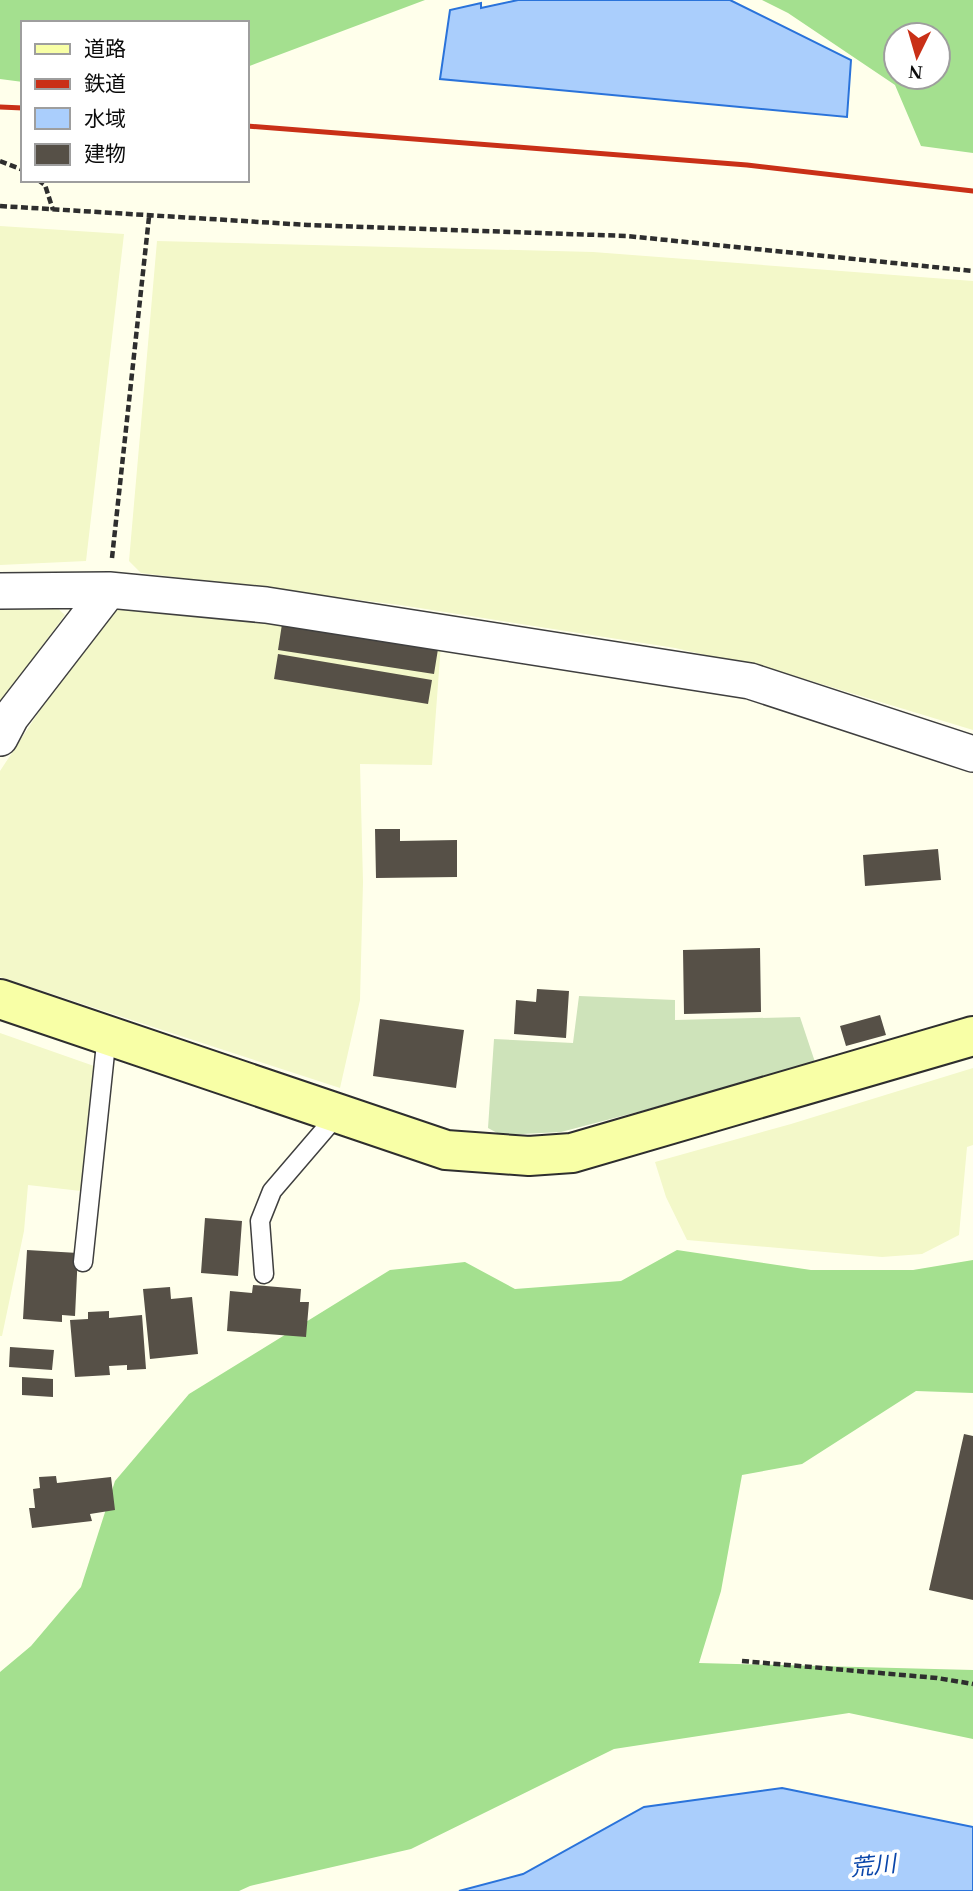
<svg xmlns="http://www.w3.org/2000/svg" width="973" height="1891" font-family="'Times New Roman','Noto Sans JP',serif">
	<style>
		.farmland { fill: #f3f8c9 }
		.forest { fill: #a4e08f; fill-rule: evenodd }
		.cemetery { fill: #cee3ba }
		.water { fill: #aacefc; stroke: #2a73da; stroke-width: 2 }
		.building { fill: #565047 }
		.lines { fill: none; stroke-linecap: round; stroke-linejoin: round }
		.lane-casing { stroke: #3f3f3f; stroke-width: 21 }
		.street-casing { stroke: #3f3f3f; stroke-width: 38 }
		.secondary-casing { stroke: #2e2e2e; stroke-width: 42 }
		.path { stroke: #2e2e2e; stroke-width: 4.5; stroke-dasharray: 7 3.5; stroke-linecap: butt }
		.lane { stroke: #fff; stroke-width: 18 }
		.street { stroke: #fff; stroke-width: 35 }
		.secondary { stroke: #f8ffa6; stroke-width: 38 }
		.rail { stroke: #c93017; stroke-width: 5 }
		.labels { text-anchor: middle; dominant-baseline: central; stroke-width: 7; stroke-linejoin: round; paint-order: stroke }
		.water-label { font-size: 23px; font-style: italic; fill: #0a46aa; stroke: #fff }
	</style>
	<rect width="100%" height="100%" fill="#ffffeb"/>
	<path class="farmland" d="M0 226 124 234 86 561 0 565Z
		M157 241 593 252 973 281V730L785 673 675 648 400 605 141 573 129 561Z
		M116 604 269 620 441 644 432 765 360 764 363 882 360 1000 340 1088 0 977V771L65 672Z
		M0 605 55 606 65 615 0 703Z
		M0 1033 94 1066 81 1191 28 1185 24 1231 2 1336H0Z
		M973 1068V1145L967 1147 959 1235 922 1254 882 1257 687 1240 666 1197 655 1162 791 1124Z"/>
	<path class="forest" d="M0 0H425L247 67V23H23V82L0 79Z
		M762 0H973V153L921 146 895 85 788 13ZM896 35H938V77H896Z
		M677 1250 811 1270H913L973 1260V1393L916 1391 802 1464 742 1475 721 1591 699 1663 973 1670V1739L849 1713 614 1749 411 1849 250 1886 239 1891H0V1672L31 1646 81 1587 115 1481 189 1394 390 1270 465 1262 515 1289 621 1281Z"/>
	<path class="cemetery" d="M579 996 675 1000V1020L800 1017 816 1065 561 1132 501 1135 488 1128 494 1039 573 1043Z"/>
	<path class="water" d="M518 0H730L851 60 847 117 440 79 450 10 481 3V8Z
		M782 1788 973 1827V1891H459L523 1874 644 1807Z"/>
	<path class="building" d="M282 624 438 649 434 674 278 650Z
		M278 654 432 680 428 704 274 679Z
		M375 829H400V841L457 840V877L376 878Z
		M938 849 941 880 865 886 863 855Z
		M760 948 761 1012 684 1014 683 950Z
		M537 989 569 991 566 1038 514 1034 516 1000 536 1002Z
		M880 1015 886 1035 846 1046 840 1026Z
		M380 1019 464 1030 456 1088 373 1076Z
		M205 1218 242 1221 238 1276 201 1273Z
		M27 1250 78 1253 75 1316 62 1315V1322L23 1319Z
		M253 1285 301 1289 300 1302H309L306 1337 227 1331 230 1291 252 1293Z
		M170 1287 171 1299 192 1297 198 1354 150 1359 143 1289Z
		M109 1311V1318L142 1315 146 1369 127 1370V1365L109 1366 110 1375 75 1377 70 1320 88 1319V1312Z
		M10 1347 54 1350 52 1370 9 1367Z
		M22 1377 53 1379V1397L22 1395Z
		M964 1434 973 1436V1600L929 1590Z
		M56 1476 57 1483 111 1477 115 1510 90 1514 92 1521 32 1528 29 1508H35L33 1489 40 1488 39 1477Z"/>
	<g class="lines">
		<g class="lane-casing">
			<path id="lane" d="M83 1262 107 1034
				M264 1274 260 1221 272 1191 338 1114"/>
		</g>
		<g class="street-casing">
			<path id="street" d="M0 591 109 590 266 605 750 681 973 754
				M0 738 11 717 109 590"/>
		</g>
		<g class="secondary-casing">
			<path id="secondary" d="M0 999 446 1150 529 1156 572 1153 973 1036"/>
		</g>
		<path class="path" d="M0 161 23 170
			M38 180 45 185 53 210
			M0 206 308 225 627 236 973 271
			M112 558 149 217
			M742 1661 937 1678 973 1684"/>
		<use href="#lane" class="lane"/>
		<use href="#street" class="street"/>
		<use href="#secondary" class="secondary"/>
		<path class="rail" d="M0 107 23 108
			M247 126 747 165 973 191"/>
	</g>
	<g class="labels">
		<g class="water-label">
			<text transform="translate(873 1866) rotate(-6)">荒川</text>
		</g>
	</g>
	<rect x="21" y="21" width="228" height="161" fill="#ffffff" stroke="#9e9e9e" stroke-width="2"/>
	<rect x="35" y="44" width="35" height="10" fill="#f8ffa6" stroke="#9e9e9e" stroke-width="2"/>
	<text x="84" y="56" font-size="21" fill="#0c0c0c">道路</text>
	<rect x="35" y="79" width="35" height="10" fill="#c93017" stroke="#9e9e9e" stroke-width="2"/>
	<text x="84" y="91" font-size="21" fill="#0c0c0c">鉄道</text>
	<rect x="35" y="108" width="35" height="21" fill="#aacefc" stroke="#9e9e9e" stroke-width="2"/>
	<text x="84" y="126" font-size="21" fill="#0c0c0c">水域</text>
	<rect x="35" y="144" width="35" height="21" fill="#565047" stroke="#9e9e9e" stroke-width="2"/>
	<text x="84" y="161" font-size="21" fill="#0c0c0c">建物</text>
	<g transform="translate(917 56) rotate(185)"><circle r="33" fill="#ffffff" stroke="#9e9e9e" stroke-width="2"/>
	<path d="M0-5L12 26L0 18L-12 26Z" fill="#c93017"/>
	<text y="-10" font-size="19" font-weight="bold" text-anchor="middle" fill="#0c0c0c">N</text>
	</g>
</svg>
